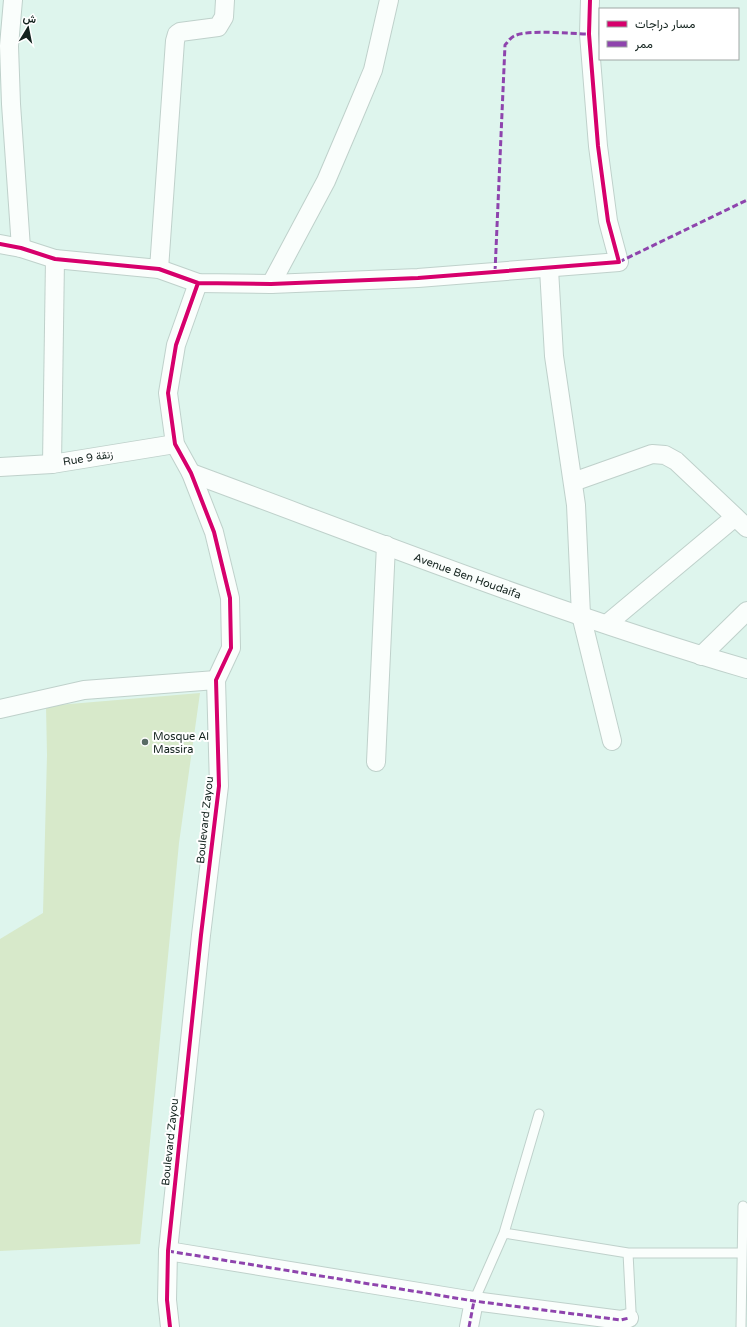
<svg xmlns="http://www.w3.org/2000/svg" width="747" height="1327" font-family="'Varela Round',Vazirmatn,sans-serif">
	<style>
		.green { fill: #d7e9ca }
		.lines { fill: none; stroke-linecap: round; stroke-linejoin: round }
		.lane-casing { stroke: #bfd1cb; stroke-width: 11 }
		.street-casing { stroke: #bfd1cb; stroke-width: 20 }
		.lane { stroke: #fafefc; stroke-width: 9 }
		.street { stroke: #fafefc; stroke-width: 18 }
		.quiet { stroke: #8e44ad; stroke-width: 3; stroke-dasharray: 6 3; stroke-linecap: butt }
		.cycleway-casing { stroke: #fff; stroke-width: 6 }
		.cycleway { stroke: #d6006c; stroke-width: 4 }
		.poi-dot { fill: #596c66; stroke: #fff; stroke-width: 1.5 }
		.labels { text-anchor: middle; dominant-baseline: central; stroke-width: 4; stroke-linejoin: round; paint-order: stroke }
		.street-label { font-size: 11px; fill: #12221d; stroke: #fff }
		.poi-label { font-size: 11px; fill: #12221d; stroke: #fff; text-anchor: start }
	</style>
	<rect width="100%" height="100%" fill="#def5ed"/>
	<path class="green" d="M200 693 179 843 140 1244 0 1251V939L43 913 47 755 46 706Z"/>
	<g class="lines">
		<g class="lane-casing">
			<path id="lane" d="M504 1233 628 1253H742
				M628 1253 631 1311 629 1318
				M474 1301 504 1233 539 1114
				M741 1327 743 1206"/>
		</g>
		<g class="street-casing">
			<g id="street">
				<path d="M13 0 9 46 11 104 21 248"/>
				<path d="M0 244 21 248 55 259 159 269 198 283 271 284 418 278 619 262 608 221 598 146 589 34 590 0"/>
				<path d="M159 269 175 41 177 34 180 32 218 27 224 17 225 0"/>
				<path d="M549 269 554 356 576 505 581 615 612 741"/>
				<path d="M271 284 326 181 352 120 373 70 389 0"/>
				<path d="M52 464 55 259"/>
				<path d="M0 467 52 464 175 444"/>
				<path id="s1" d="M191 473C375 541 559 614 747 669"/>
				<path d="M573 482 652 454 665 455 676 461 747 528"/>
				<path d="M607 624 735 517"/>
				<path d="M701 656 747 611"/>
				<path d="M0 709 84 690 216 680"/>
				<path d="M376 762 386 545"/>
				<path d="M168 1251 474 1301 621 1320 629 1318"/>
				<path d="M170 1327 167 1300 168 1251 201 935 219 786 216 680 231 648 230 598 214 532 191 473 175 444 168 393 176 345 198 283"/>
				<path d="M469 1327 474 1301"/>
			</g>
		</g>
		<use href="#lane" class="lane"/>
		<use href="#street" class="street"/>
		<path class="quiet" d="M619 262 747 200
			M495 272 505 45C508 42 510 38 514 36 528 29 572 34 589 34
			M168 1251 474 1301 621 1320 629 1318
			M469 1327 474 1301"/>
		<g class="cycleway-casing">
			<path id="cycleway" d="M0 244 21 248 55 259 159 269 198 283 271 284 418 278 619 262 608 221 598 146 589 34 590 0
				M170 1327 167 1300 168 1251 201 935 219 786 216 680 231 648 230 598 214 532 191 473 175 444 168 393 176 345 198 283"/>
		</g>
		<use href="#cycleway" class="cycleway"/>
	</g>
	<circle class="poi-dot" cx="145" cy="742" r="4"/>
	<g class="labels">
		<g class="street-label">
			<text transform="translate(88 458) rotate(-9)">Rue 9 زنقة</text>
			<text stroke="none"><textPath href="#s1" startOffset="295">Avenue Ben Houdaifa</textPath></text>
			<text transform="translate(205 820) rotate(-84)">Boulevard Zayou</text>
			<text transform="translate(170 1142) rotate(-84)">Boulevard Zayou</text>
		</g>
		<g class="poi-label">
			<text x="153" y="736">Mosque Al<tspan x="153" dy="13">Massira</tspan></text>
		</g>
	</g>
	<rect x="599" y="8" width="140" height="52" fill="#ffffff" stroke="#a0a7a5"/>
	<rect x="607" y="21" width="20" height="6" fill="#d6006c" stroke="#a0a7a5"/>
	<text x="635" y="28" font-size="12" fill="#12221d">مسار دراجات</text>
	<rect x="607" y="41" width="20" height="6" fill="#8e44ad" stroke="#a0a7a5"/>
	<text x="635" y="48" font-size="12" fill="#12221d">ممر</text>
	<g transform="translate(28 28) rotate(10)" stroke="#ffffff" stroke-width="3" paint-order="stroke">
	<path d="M0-3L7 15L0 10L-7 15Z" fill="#12221d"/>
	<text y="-6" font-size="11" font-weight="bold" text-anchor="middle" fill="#12221d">ش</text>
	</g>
</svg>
